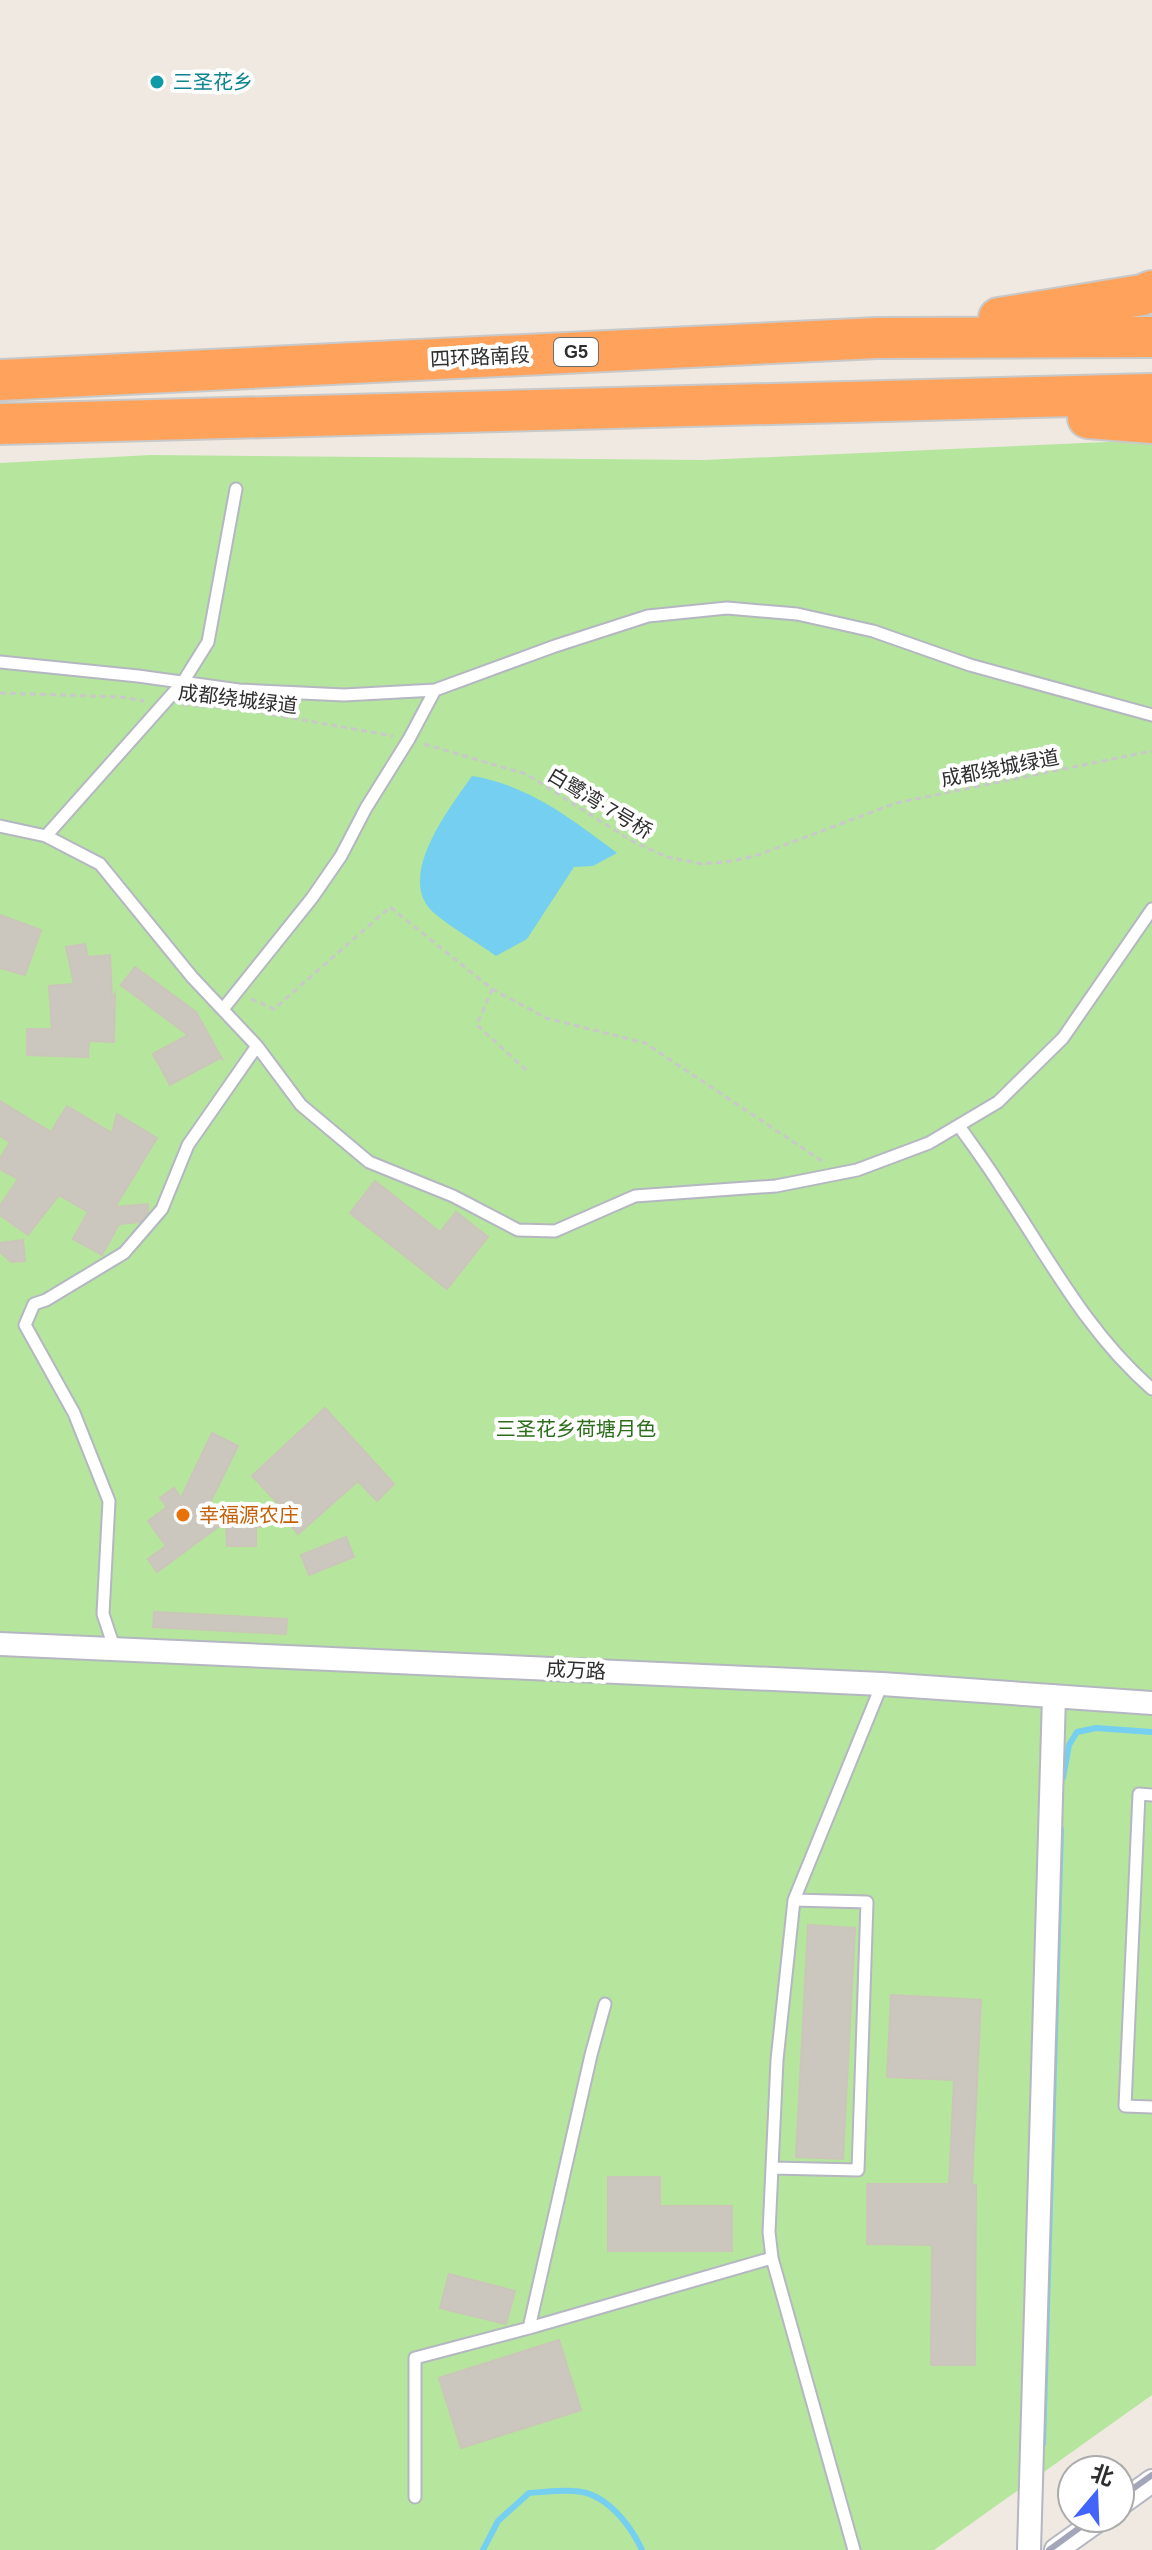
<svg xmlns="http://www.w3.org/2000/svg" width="1152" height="2550" font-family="Arial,'Noto Sans SC',sans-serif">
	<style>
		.green { fill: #b6e59e }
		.water { fill: #75cff0 }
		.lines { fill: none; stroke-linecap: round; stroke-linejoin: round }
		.stream { stroke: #75cff0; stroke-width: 6 }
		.building { fill: #cbc7bf; stroke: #cbc5ba; stroke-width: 2 }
		.service-casing { stroke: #b4b7c1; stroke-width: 15 }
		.minor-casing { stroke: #b4b7c1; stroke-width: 26 }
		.motorway-casing { stroke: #c9c9c9; stroke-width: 44 }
		.path { stroke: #c9c9c9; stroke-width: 3; stroke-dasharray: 6 4; stroke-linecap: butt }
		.service { stroke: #fff; stroke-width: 11 }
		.minor { stroke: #fff; stroke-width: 22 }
		.motorway { stroke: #ffa35c; stroke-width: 40 }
		.rail { stroke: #a3a6b8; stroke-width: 6 }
		.culture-dot { fill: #0f9aa8; stroke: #fff; stroke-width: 3 }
		.food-dot { fill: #e8710a; stroke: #fff; stroke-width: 3 }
		.labels { text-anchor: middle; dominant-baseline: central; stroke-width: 8; stroke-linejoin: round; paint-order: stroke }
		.shield { fill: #fff; stroke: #6d6d6d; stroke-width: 2 }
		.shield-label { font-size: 18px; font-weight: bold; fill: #2e2e2e }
		.culture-label { font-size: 20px; fill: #0d838f; stroke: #fff; text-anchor: start }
		.street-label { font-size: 20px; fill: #2e2e2e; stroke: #fff }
		.park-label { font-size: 20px; fill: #2c6e1b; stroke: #fff }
		.food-label { font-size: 20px; fill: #c56008; stroke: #fff; text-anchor: start }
	</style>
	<rect width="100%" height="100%" fill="#efe9e1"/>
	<path class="green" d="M1152 440V2395L934 2550H0V463L151 455 704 460Z"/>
	<path class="water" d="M472 776C528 785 573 820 617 853L593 866 574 867 527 939 496 956C480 944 443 923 430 909 398 873 451 806 472 776Z"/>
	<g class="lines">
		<path class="stream" d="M1063 1778 1069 1745 1077 1732 1096 1728 1152 1732
			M1043 2444 1061 1829
			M483 2550 498 2521 529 2493C544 2492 559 2490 574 2491 605 2492 630 2524 642 2550"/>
	</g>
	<path class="building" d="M0 915 41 930 25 975 0 968Z
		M85 944 88 957 110 955 112 998 115 993 114 1042 89 1041 88 1057 27 1055V1029H52L49 986 74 984 66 947Z
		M135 967 196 1012 222 1059 220 1058 170 1085 153 1054 188 1035 121 985Z
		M0 1101 51 1132 67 1106 112 1133 117 1114 157 1138 115 1207 148 1204V1212L140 1222 119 1224 102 1255 73 1239 88 1212 59 1195 28 1235 0 1215V1206L18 1179 0 1169V1159L10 1142 0 1136Z
		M375 1181 440 1232 456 1212 488 1237 447 1289 350 1213Z
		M23 1240 25 1261 11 1262 0 1252V1243Z
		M325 1408 394 1484 377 1501 358 1481 298 1534 281 1514 289 1515 252 1476Z
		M212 1433 238 1446 199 1525 216 1509 262 1513 261 1527H256V1546H227L226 1521 157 1572 148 1559 166 1546 148 1521 167 1507 160 1498 174 1488 181 1498Z
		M346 1537 354 1557 309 1575 301 1555Z
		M154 1612 287 1619 286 1634 153 1627Z
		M808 1925 855 1928 843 2159 796 2157Z
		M891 1995 981 2000 972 2185H976L975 2365H931L932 2245 867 2244V2184H949L954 2080 887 2077Z
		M608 2177H660V2206H732V2251H608Z
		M449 2274 515 2291 506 2324 440 2308Z
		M559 2340 581 2410 461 2448 439 2378Z"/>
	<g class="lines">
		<g class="service-casing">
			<path id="service" d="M0 662 138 676 239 690 344 695 435 690 555 646 648 616 727 608 797 614 873 631 970 665 1152 715
				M0 826 46 836 100 864 192 977 257 1046 301 1105 369 1162 453 1196 518 1230 555 1231 635 1196 776 1186 857 1170 929 1143 998 1102 1063 1038 1152 909
				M46 836 183 682 208 642 236 489
				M223 1009 312 898 341 856 366 808 409 739 435 690
				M959 1126C973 1146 988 1166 1001 1187 1048 1257 1087 1333 1152 1389
				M115 1650 103 1614 109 1501 74 1413 25 1325 34 1304 46 1300 124 1253 162 1209 188 1145 257 1046
				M1152 1795 1139 1794 1125 2106 1152 2107
				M772 2168 858 2170 867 1902 794 1900
				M529 2328 591 2055 605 2004
				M415 2497V2358L529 2328 772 2258
				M854 2550 772 2258 769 2232 777 2060 794 1900 882 1684"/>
		</g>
		<g class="minor-casing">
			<path id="minor" d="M0 1644 882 1684 1152 1703
				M1120 2504 1152 2481
				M1029 2550 1054 1696
				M1056 2550 1101 2518"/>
		</g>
		<g class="motorway-casing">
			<path id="motorway" d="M999 318 1142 295 1152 291
				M0 380 877 338 1152 337
				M1088 418 1152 423
				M0 424 1152 394"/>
		</g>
		<path class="path" d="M0 693 122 697 144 701
			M183 705 235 708 393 736
			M424 744 526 774 632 841 667 857 702 864 733 861 758 855 896 803 1152 751
			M492 989 546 1018 645 1043 822 1161
			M251 999 274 1009 390 907 492 989 477 1025 526 1070"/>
		<use href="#service" class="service"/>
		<use href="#minor" class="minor"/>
		<use href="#motorway" class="motorway"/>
		<path class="rail" d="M1120 2498 1152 2475
			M1049 2550 1093 2518"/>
	</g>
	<circle class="culture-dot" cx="157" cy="82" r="8"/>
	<circle class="food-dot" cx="183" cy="1515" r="8"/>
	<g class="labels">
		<rect class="shield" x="554" y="338" width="44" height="28" rx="6"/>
		<g class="shield-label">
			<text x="576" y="352">G5</text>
		</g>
		<g class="culture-label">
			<text x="173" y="82">三圣花乡</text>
		</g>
		<g class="street-label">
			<text transform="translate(480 357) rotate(-3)">四环路南段</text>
			<text transform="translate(238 699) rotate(7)">成都绕城绿道</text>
			<text transform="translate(1000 768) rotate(-11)">成都绕城绿道</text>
			<text transform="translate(600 803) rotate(31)">白鹭湾·7号桥</text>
			<text transform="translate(576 1670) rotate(3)">成万路</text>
		</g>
		<g class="park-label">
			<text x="576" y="1429">三圣花乡荷塘月色</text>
		</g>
		<g class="food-label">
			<text x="199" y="1515">幸福源农庄</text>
		</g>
	</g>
	<g transform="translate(1096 2494) rotate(19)"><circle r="38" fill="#ffffff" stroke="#ababab" stroke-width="2"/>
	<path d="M0-6L14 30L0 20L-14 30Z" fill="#4264fb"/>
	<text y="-12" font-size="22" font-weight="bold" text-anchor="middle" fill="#2e2e2e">北</text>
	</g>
</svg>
